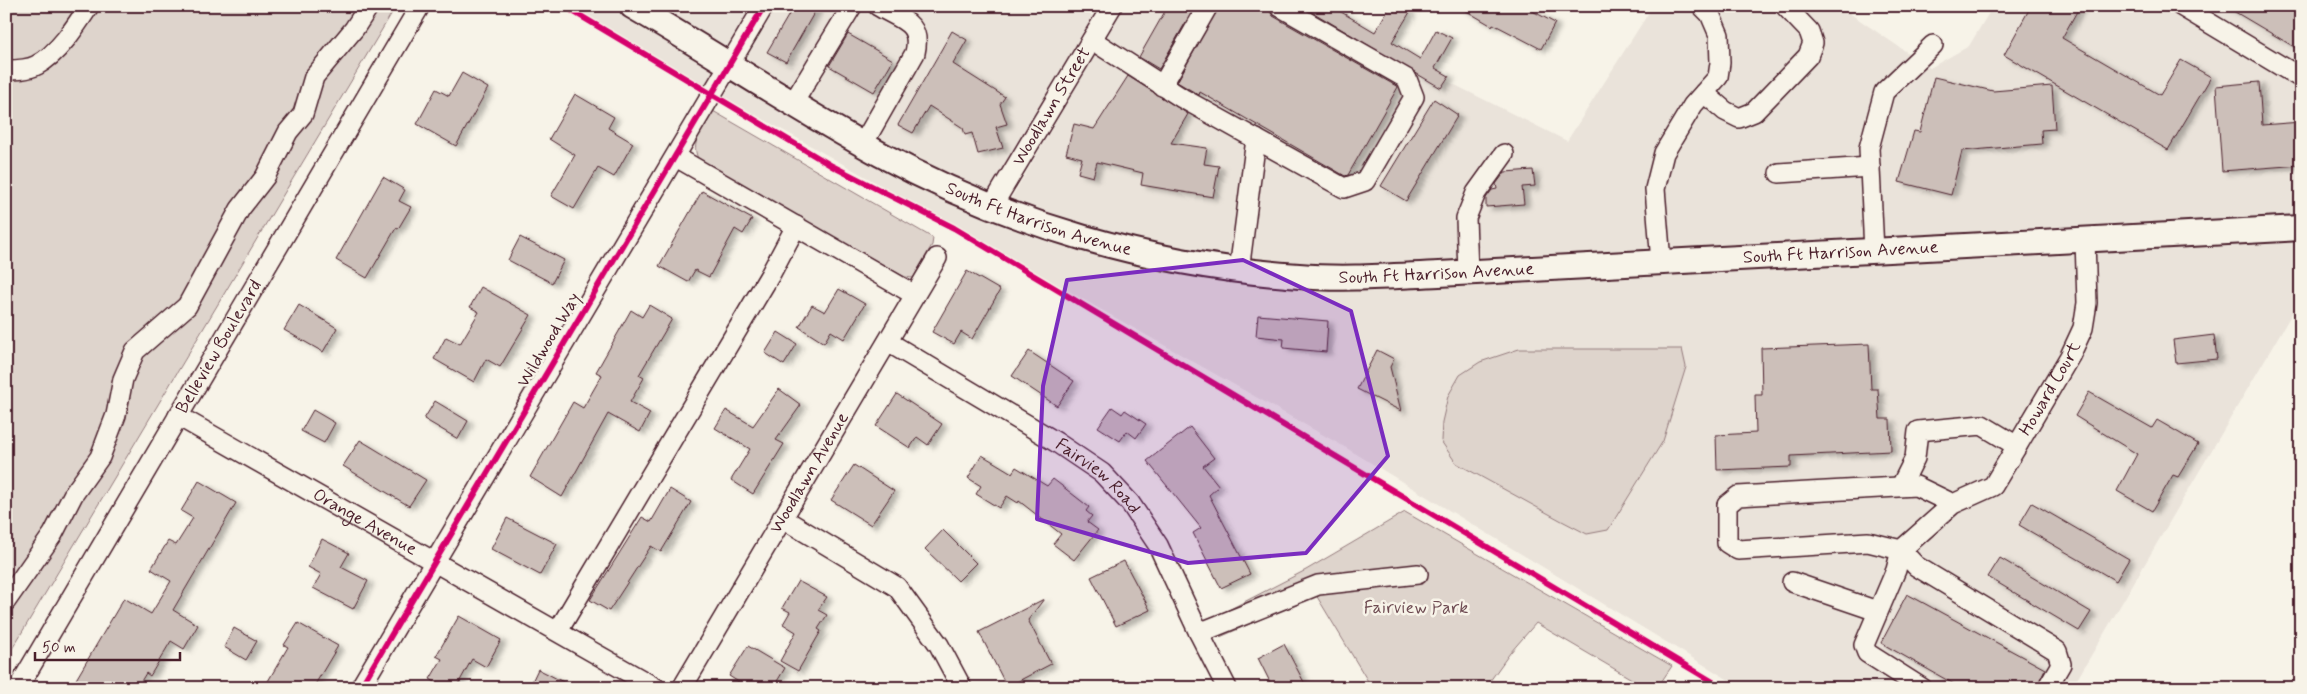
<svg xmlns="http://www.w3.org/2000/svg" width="2307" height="694" font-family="Mynerve,sans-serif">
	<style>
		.built { fill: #eae3da }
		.green { fill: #ded4cc; stroke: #947a7c }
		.building { fill: #ccbfb9; stroke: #4a1f2b; filter: url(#shadow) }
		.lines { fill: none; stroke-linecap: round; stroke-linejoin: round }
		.minor-casing { stroke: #4a1f2b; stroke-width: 22 }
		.major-casing { stroke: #4a1f2b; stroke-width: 28 }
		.minor { stroke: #f7f3e8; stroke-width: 19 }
		.major { stroke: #f7f3e8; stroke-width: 24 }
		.cycleway-casing { stroke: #f7f3e8; stroke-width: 9 }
		.cycleway { stroke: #d6006c; stroke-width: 6 }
		.marked { fill: #7b2cbf; fill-opacity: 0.2; stroke: #7b2cbf; stroke-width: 4; stroke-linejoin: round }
		.labels { text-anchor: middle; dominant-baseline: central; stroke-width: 5; stroke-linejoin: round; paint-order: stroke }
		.street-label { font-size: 18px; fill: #4a1f2b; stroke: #f7f3e8 }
		.park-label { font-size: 18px; fill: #6f4c53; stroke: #f7f3e8 }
	</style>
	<defs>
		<filter id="shadow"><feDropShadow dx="5.5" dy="3" stdDeviation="2.5" flood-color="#0004"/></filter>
	</defs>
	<rect width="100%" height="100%" fill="#f7f3e8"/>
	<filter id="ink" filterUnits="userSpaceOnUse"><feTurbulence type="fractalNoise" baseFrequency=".02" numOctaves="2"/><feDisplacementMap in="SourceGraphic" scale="10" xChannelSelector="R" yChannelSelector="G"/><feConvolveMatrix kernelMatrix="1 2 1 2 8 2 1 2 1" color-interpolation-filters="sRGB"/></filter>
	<g filter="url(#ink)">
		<path class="built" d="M564 6H612L715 67 705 86Z
			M652 6H751L725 50Z
			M777 6H1076L1093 16 987 193 884 145 744 62Z
			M1124 6H1297L1567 141 1653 6H1839L1930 68 1969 46 1993 6H2301V218L1355 267H1301L1187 253 1073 224 1009 202Z
			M734 79 997 221 1185 274 2074 251 2076 302 2073 324 2060 351 1985 478 1938 499 1949 518 2003 491 2080 362 2094 330 2097 304 2096 250 2301 238V298L2072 688H1742L1348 449 724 97Z"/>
		<path class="green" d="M6 6H396L6 659Z
			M713 111 933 238 932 245 913 278 905 277 700 162C688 143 703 128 713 111Z
			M1519 349H1682L1686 367 1663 441 1608 530 1587 534 1560 520 1456 463 1441 441 1442 422 1448 396 1460 375 1480 362Z
			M1405 512 1672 666 1657 688H1647L1536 623 1510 653 1485 688H1372L1316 595 1220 637 1211 619 1306 570Z"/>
		<path class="building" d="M794 6H818L786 62 767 52Z
			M1168 6H1195L1159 69 1139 57Z
			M1219 6H1268L1273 16 1398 87 1348 175 1345 176 1200 92 1199 95 1177 82Z
			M1302 6H1331L1375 32 1390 6H1400L1410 12 1392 42 1420 59 1436 30 1452 38 1435 68 1449 76 1441 88Z
			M1458 6H1523L1555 23 1541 49 1493 24 1492 26Z
			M2031 6H2080L2062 38 2160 95 2181 60 2211 77 2168 150 2004 55Z
			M2225 6H2301V51Z
			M952 31 967 40 953 64 1005 97 1000 104 1007 124 996 127 1003 148 978 154 972 133 965 135 963 128 929 106 913 133 898 125Z
			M848 34 893 60 874 92 829 66Z
			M462 73 488 88 456 146 417 124 436 89 449 96Z
			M1128 76 1188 114 1171 143 1207 148 1204 164 1219 166 1213 197 1141 185 1143 173 1097 162 1093 177 1078 173 1082 158 1066 154 1074 124 1094 129Z
			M1934 77 1993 91 2052 86 2055 129 2041 130 2042 144 1962 151 1951 195 1899 182 1914 131 1920 132Z
			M2259 82 2262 125 2301 122V165L2222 171 2216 86Z
			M575 94 614 117 608 128 633 143 614 177 598 168 574 209 551 196 575 155 549 139Z
			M1434 99 1458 115 1406 201 1381 186Z
			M1533 170 1535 186 1522 187 1524 204 1486 207V198L1492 190 1497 189 1496 184 1505 172Z
			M383 177 405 190 399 201 411 207 398 229 396 228 367 278 336 260Z
			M702 191 752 219 743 234 735 229 709 277 695 270 688 282 659 266Z
			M520 237 564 260 552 283 508 260Z
			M967 271 1000 290 972 339 961 332 954 344 932 332Z
			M481 287 531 315 500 367 486 359 474 382 434 359 446 337 460 344 479 312 470 307Z
			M839 289 865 304 844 339 831 331 824 343 799 327 812 305 825 312Z
			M299 305 337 328 323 352 284 330Z
			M649 305 672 319 639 375 644 378 630 402 650 413 640 432 608 414 562 497 530 477 573 402 583 408 602 375 596 372 631 310 642 317Z
			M1258 315 1328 321 1326 352 1283 348 1284 339 1256 336Z
			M778 332 797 344 784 365 765 353Z
			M2214 335 2217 359 2176 363 2173 340Z
			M1869 344 1871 389H1878L1880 419H1890L1891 451 1791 456V467L1717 470 1716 435 1756 433 1755 395H1762L1761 348Z
			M1377 350 1394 359 1390 367 1401 411 1357 389Z
			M1029 351 1074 381 1057 406 1012 376Z
			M779 389 801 405 776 440 784 444 753 494 731 480 750 449 715 428 726 410 753 426Z
			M2089 392 2152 428 2157 420 2198 444 2178 477 2173 475 2152 511 2117 491 2137 454 2075 416Z
			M897 394 942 424 928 445 917 437 910 448 876 426Z
			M435 401 468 421 458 439 424 419Z
			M1112 407 1122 414 1125 410 1146 424 1136 438 1127 431 1120 441 1098 427Z
			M313 410 335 423 324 443 301 431Z
			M1190 427 1214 458 1203 466 1219 486 1209 495 1250 574 1221 588 1193 533 1201 528 1147 461Z
			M360 440 426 480 409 506 343 466Z
			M982 455 1012 473 1016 467 1047 486 1053 479 1089 507 1086 511 1092 516 1087 522 1098 530 1074 560 1053 544 1061 534 1019 501 1018 503 1007 496 999 508 976 494 981 486 968 478Z
			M854 465 894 491 871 525 831 500Z
			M199 481 236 503 173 610 198 625 184 649 171 641 150 676 146 673 137 688H71L124 598 151 614 171 581 151 569 168 541 176 545 193 518 181 511Z
			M670 489 691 502 661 552 651 546 609 611 590 600 642 517 651 522Z
			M2032 503 2129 559 2116 581 2019 525Z
			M507 518 557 544 540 575 491 549Z
			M943 530 976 563 958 581 925 549Z
			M322 539 349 553 341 567 368 581 353 609 313 588 321 574 308 567Z
			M2000 558 2091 612 2079 631 1988 577Z
			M1124 561 1150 610 1116 626 1091 577Z
			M798 581 827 597 818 610 827 615 818 629 821 631 798 671 780 661 796 632 783 624 790 612 782 608Z
			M1907 594 2045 669 2036 688H1961L1881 643Z
			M1044 599 1028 620 1051 664 1007 687 979 632Z
			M459 616 501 640 486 667 472 659 456 688H445L430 679 442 659 436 656Z
			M298 623 338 646 313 688H264L288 647 284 645Z
			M234 628 257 641 246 660 224 647Z
			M1284 644 1307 688H1273L1258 658Z
			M748 646 785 668 773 688H748L729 676Z
			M538 669 575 688H529Z"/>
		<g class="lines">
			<g class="minor-casing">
				<g id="minor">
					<path d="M2181 6 2301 78"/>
					<path d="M1092 40 1182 98 1344 188 1365 181 1414 97 1407 79 1279 6"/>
					<path d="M6 70C16 70 28 70 37 65 58 54 76 26 89 6"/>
					<path d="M1162 86 1208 6"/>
					<path d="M1704 93 1725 111 1739 118 1754 112 1808 56 1813 43 1809 31 1785 6"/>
					<path d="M793 103 852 6"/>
					<path d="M863 144 915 53C922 22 901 20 878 6"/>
					<path d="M676 157 915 295"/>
					<path d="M1779 173 1870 167"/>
					<path id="s1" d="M992 206 1112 6"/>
					<path d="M1874 251 1869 148 1884 92 1933 45"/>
					<path d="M1661 262 1655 189 1664 153 1693 105 1718 77 1720 63 1719 35 1710 14 1702 6"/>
					<path d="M1239 271 1256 139"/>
					<path d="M1468 272 1466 218 1476 193 1504 154"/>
					<path id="s2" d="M888 342 1056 442 1102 473 1130 503 1158 545 1199 633 1227 688"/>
					<path id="s3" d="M178 416 656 688"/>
					<path d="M1901 486 1915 458 1918 431 1982 425 2017 446"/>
					<path id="s4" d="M1953 504 1916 486 1738 496 1727 505V543L1738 550 1868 542 1901 550 1953 504 1993 486 2017 446 2070 356 2083 328 2087 303 2085 240"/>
					<path d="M782 518 897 587 939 645 962 688"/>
					<path d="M1901 550 1916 566 2057 651 2061 664 2047 688"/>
					<path d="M1901 550 1896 570 1864 645 1867 653 1922 688"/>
					<path d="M1792 582 1877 611"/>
					<path d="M6 601 53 534 73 495 100 457 116 415 123 379 135 351 187 306 240 209 265 177 288 132 303 114 314 77 354 29 369 6"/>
					<path d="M558 631 770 275 796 226"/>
					<path d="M1199 633 1318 585 1418 574"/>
					<path id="s5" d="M18 688 420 6"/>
					<path d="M360 688 764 6"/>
					<path id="s6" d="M682 688 937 258"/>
				</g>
			</g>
			<g class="major-casing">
				<g id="major">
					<path id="s7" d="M632 6C715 54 795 108 880 154 1008 224 1153 266 1299 276 1345 280 1393 276 1439 274L2301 228"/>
				</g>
			</g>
			<use href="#minor" class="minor"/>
			<use href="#major" class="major"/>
			<g class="cycleway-casing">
				<path id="cycleway" d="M564 6 832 166 954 228 1723 688
					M360 688 764 6"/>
			</g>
			<use href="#cycleway" class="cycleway"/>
		</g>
	</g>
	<path class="marked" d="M1243 260 1351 311 1388 456 1306 553 1188 563 1037 519 1043 386 1067 280Z"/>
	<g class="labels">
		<g class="street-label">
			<text stroke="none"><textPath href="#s1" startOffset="116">Woodlawn Street</textPath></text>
			<text stroke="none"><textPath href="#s7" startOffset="461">South Ft Harrison Avenue</textPath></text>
			<text stroke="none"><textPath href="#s7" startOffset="1271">South Ft Harrison Avenue</textPath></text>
			<text stroke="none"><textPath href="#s7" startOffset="866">South Ft Harrison Avenue</textPath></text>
			<text transform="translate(549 340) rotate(-59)">Wildwood Way</text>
			<text stroke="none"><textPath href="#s5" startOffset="396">Belleview Boulevard</textPath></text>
			<text stroke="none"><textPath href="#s4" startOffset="675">Howard Court</textPath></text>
			<text stroke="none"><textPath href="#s6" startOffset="250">Woodlawn Avenue</textPath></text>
			<text stroke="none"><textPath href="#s2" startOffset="250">Fairview Road</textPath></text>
			<text stroke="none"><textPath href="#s3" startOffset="215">Orange Avenue</textPath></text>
		</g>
		<g class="park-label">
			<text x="1416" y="608">Fairview Park</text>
		</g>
	</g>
	<rect width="2307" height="694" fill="none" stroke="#f7f3e8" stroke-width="25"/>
	<rect x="12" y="12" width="2282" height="669" fill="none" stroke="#4a1f2b" stroke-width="2" filter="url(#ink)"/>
	<path d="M35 652v8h145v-8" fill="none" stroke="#4a1f2b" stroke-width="2.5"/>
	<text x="42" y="652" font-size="15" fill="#4a1f2b" stroke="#f7f3e8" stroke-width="4" paint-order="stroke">50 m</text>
</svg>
